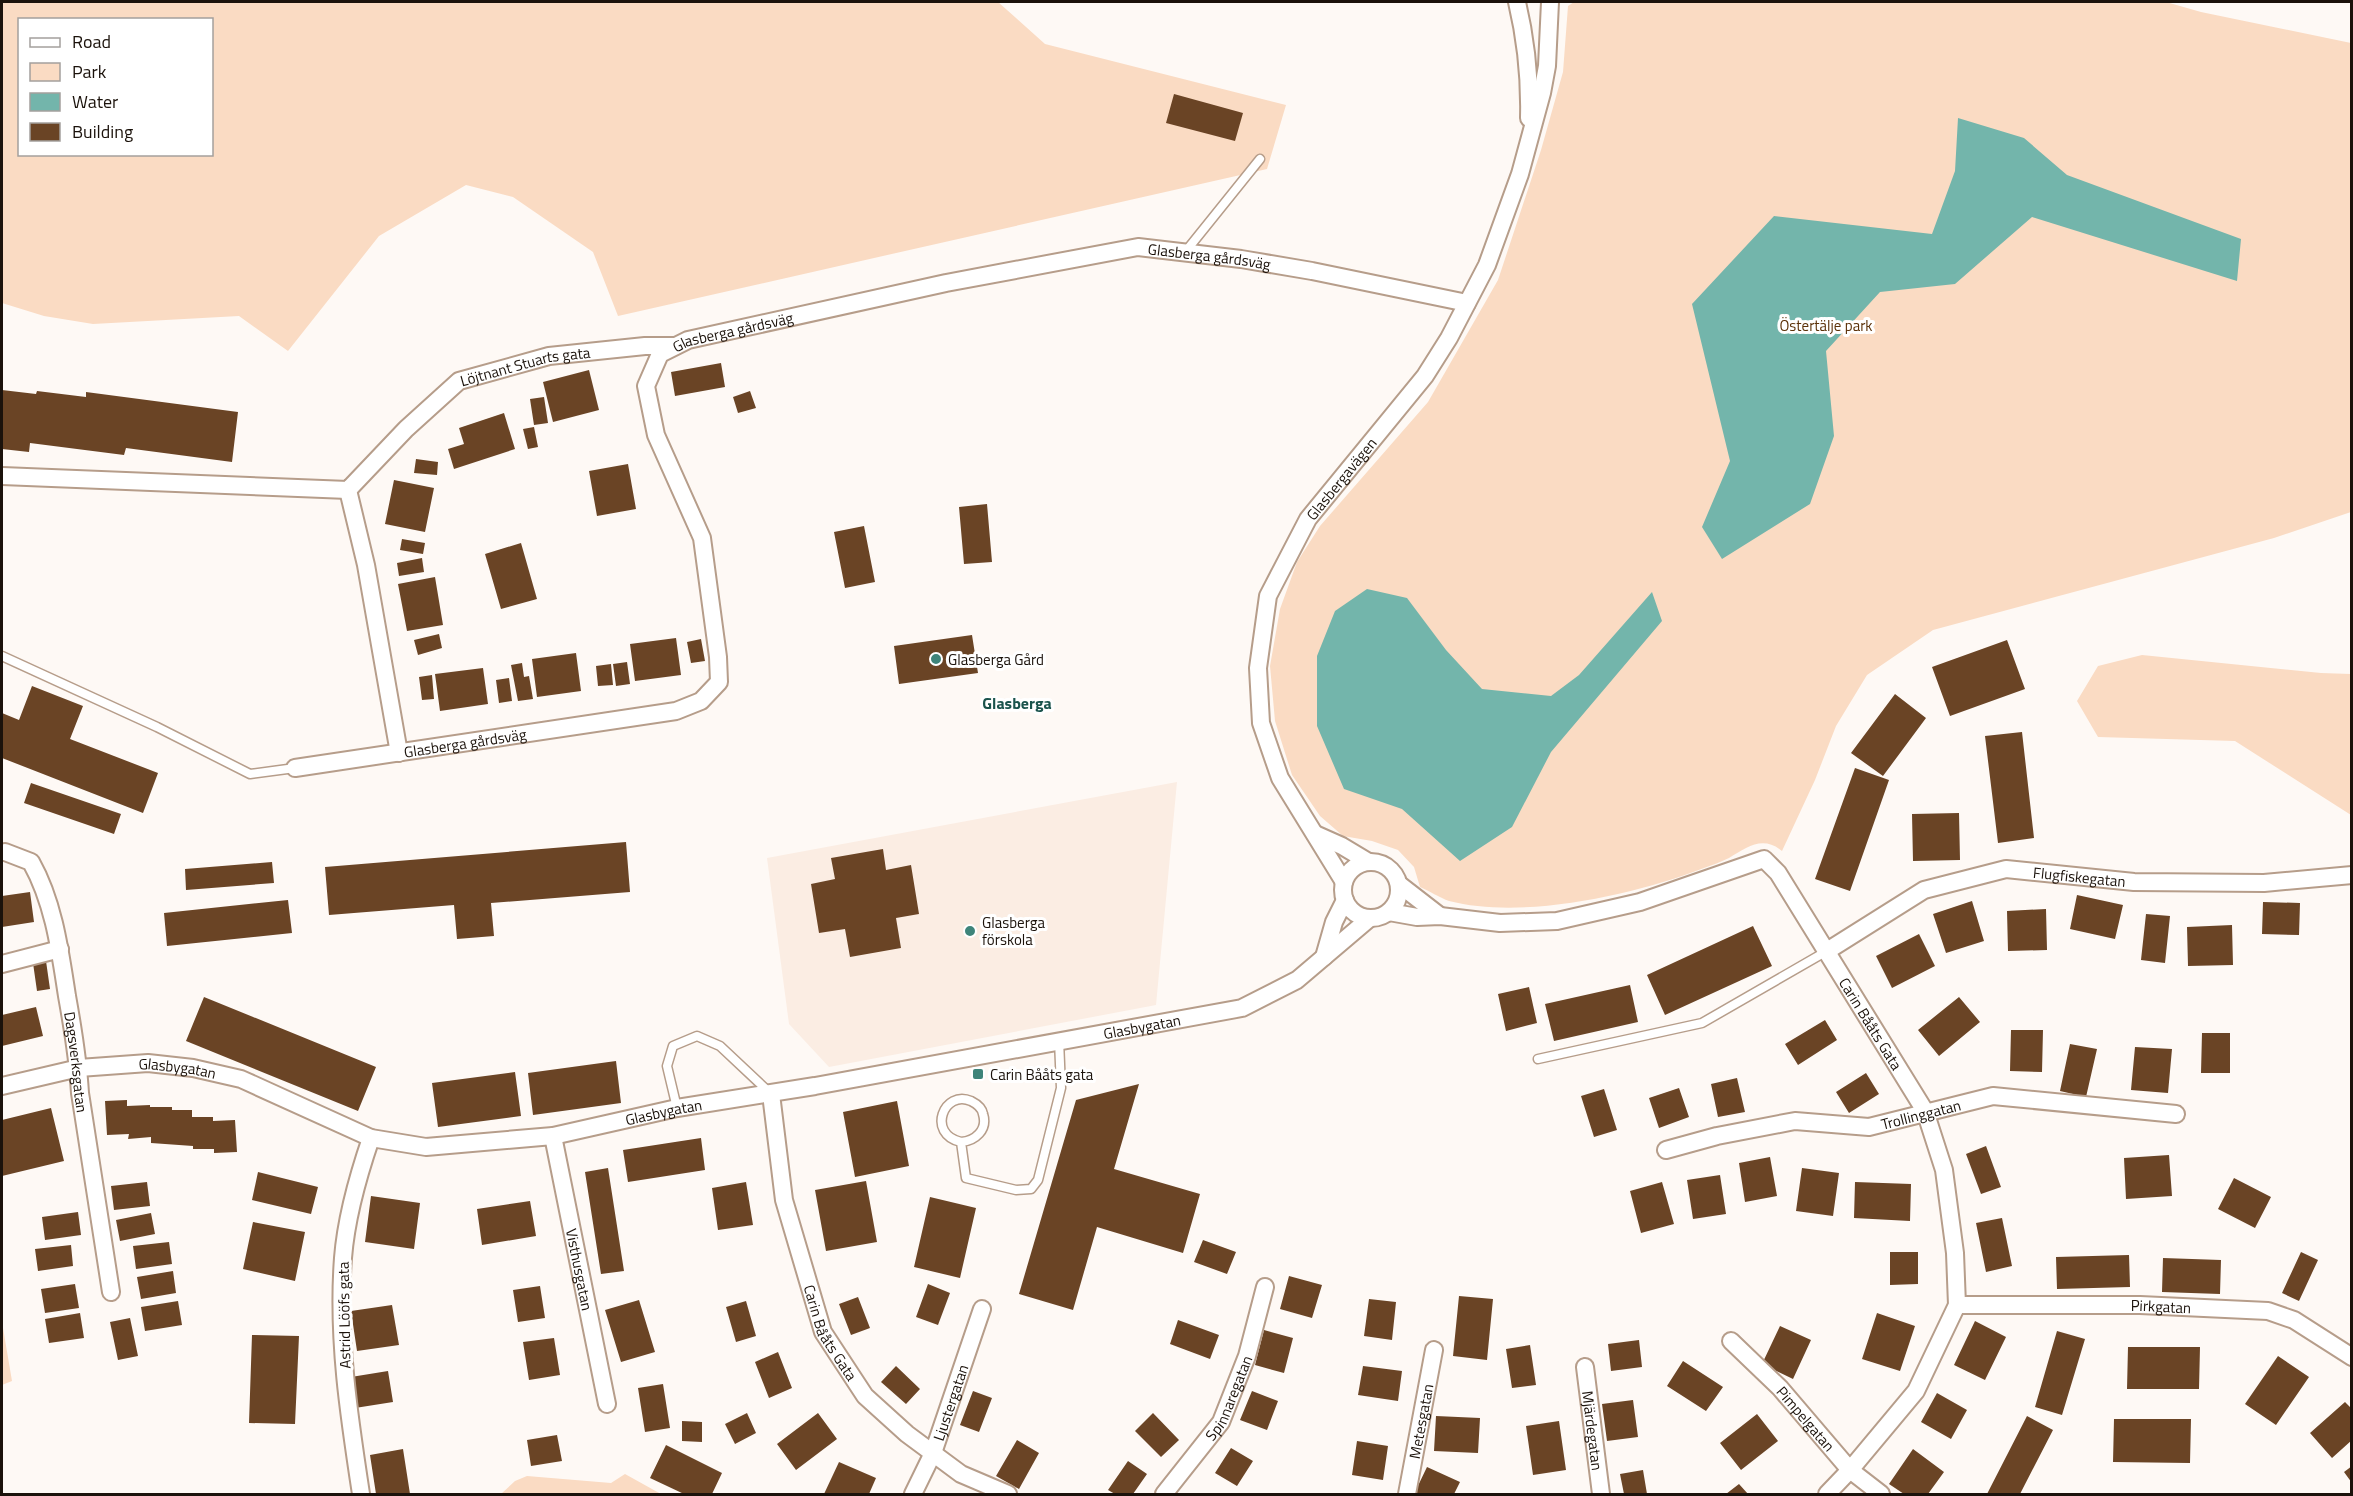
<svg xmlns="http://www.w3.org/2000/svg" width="2353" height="1496" font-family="'Titillium Web',sans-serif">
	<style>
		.built { fill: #fbede3 }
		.green { fill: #fadbc3; fill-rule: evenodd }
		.water { fill: #73b5ab }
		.building { fill: #6a4425 }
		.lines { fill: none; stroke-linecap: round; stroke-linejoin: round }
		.service-casing { stroke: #b69d8a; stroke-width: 11 }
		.minor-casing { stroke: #b69d8a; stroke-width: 20 }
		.service { stroke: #fff; stroke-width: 8 }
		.minor { stroke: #fff; stroke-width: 16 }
		.poi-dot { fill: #3e847a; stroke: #fff; stroke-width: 2 }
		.labels { text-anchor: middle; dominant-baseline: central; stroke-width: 6; stroke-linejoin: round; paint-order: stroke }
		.street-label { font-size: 15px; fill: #1b120b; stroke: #fff }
		.park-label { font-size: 15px; fill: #5b3108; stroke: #fff }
		.poi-label { font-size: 15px; fill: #1b120b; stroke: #fff; text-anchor: start }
		.neighbourhood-label { font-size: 16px; font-weight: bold; fill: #1a534c; stroke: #fff }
	</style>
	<rect width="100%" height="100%" fill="#fef9f5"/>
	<path class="built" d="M1177 782 1156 1005 829 1067 789 1024 767 858Z"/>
	<path class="green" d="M2 2H998L1045 44 1286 105 1267 169 618 316 593 252 513 197 466 185 379 236 288 351 239 316 93 324 44 316 2 303ZM20 20H212V154H20Z
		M1574 2H2166L2201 12 2351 43V512L2274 538 1933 630 1867 675 1836 726 1815 780 1782 851C1763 835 1747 847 1729 858 1721 862 1712 865 1704 868 1634 895 1523 920 1449 901 1440 898 1430 891 1420 887L1414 867 1398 850 1372 841 1343 836 1320 816 1292 775 1275 721 1270 666 1280 609 1297 562 1320 526 1428 402 1498 280 1541 150 1563 72 1568 6Z
		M2142 655 2321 673 2351 674V815L2235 741 2098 737 2077 701 2098 666Z
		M2 1322 12 1381 2 1385Z
		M625 1474 661 1494H501L515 1481 527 1476 611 1483Z"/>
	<path class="water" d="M1958 118 2024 138 2067 175 2241 239 2237 281 2032 217 1955 284 1880 292 1826 351 1834 436 1810 504 1722 559 1702 527 1730 461 1692 304 1774 216 1932 234 1955 171Z
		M1367 589 1407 598 1446 650 1482 689 1551 696 1579 675 1652 592 1662 621 1551 752 1512 827 1460 861 1402 809 1344 789 1317 726V656L1335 611Z"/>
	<path class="building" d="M1174 94 1243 113 1235 141 1166 123Z
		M721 363 725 387 675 396 671 372Z
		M589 370 599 410 553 422 543 382Z
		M2 390 36 394 37 391 86 397V392L238 412 232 462 126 448 124 455 30 443 29 452 2 449Z
		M750 391 756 408 738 413 733 397Z
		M544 397 548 423 534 425 530 399Z
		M504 413 515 449 454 469 448 449 464 444 459 428Z
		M534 427 538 447 528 449 523 429Z
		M416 459 438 462 437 475 414 473Z
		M628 464 636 509 597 516 589 471Z
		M394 480 434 488 425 532 385 524Z
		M987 504 992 562 964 564 959 507Z
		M864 526 875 582 845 588 834 532Z
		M402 539 425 543 423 554 400 550Z
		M521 543 537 599 501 609 485 554Z
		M422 558 424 572 399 576 397 563Z
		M435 577 443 625 407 631 398 584Z
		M439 634 442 648 418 655 414 640Z
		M972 635 978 673 899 684 894 646Z
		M676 638 681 675 635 681 630 644Z
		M701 639 705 661 691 663 687 642Z
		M2007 640 2025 689 1950 716 1932 667Z
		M576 653 581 691 537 697 532 659Z
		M627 662 630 684 616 686 613 664Z
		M522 663 524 677 529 676 533 699 518 701 511 665Z
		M611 664 613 685 598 686 596 666Z
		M483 668 488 704 440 711 435 674Z
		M432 675 434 699 422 700 419 677Z
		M509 678 512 701 499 703 496 680Z
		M32 686 83 706 70 739 158 773 143 813 2 758V713L19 720Z
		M1895 694 1926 718 1883 776 1851 753Z
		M2022 732 2034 838 1998 843 1985 736Z
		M1855 768 1889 780 1850 891 1815 879Z
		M31 783 121 814 114 834 24 803Z
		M1959 813 1960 860 1913 861 1912 814Z
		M626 842 630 892 491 903 494 936 457 939 454 905 329 915 325 867Z
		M883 849 886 870 911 865 919 914 896 918 901 948 850 957 845 929 819 933 811 884 835 879 831 858Z
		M272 862 274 883 186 890 185 869Z
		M30 892 34 922 2 927V896Z
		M2077 895 2123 905 2115 939 2070 929Z
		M288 900 292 933 167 946 164 913Z
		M1972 901 1984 941 1946 953 1933 914Z
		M2263 902 2300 903 2299 935 2262 934Z
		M2046 909 2047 950 2008 951 2007 911Z
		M2146 914 2170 916 2165 963 2141 960Z
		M2232 925 2233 965 2188 966 2187 927Z
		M1753 926 1772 966 1665 1015 1647 975Z
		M1919 934 1935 966 1892 988 1876 956Z
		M46 961 50 989 37 991 33 963Z
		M1630 985 1638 1022 1554 1041 1545 1004Z
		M1529 987 1537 1023 1506 1031 1498 994Z
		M204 997 376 1067 358 1111 186 1041Z
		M1959 997 1980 1022 1939 1056 1918 1030Z
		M36 1007 43 1036 2 1046V1015Z
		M1825 1020 1837 1040 1798 1065 1785 1044Z
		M2011 1030H2043L2042 1072 2010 1071Z
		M2202 1033H2230V1073H2201Z
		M2070 1044 2097 1049 2086 1097 2060 1091Z
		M2135 1047 2172 1049 2168 1093 2131 1090Z
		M616 1061 621 1103 533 1115 528 1073Z
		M515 1072 521 1116 438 1127 432 1083Z
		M1866 1073 1879 1094 1849 1113 1836 1092Z
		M1737 1078 1745 1112 1718 1117 1711 1084Z
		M1139 1084 1114 1169 1200 1194 1183 1253 1097 1227 1073 1310 1019 1294 1076 1100Z
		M1679 1088 1689 1117 1659 1128 1649 1098Z
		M1604 1089 1617 1130 1594 1137 1581 1096Z
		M127 1100V1106L150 1105V1107H172V1110H192V1117H213V1121L235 1120 237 1152 214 1153V1149H193V1146L151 1143V1137L128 1139 129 1134 107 1135 105 1101Z
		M897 1101 909 1166 855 1177 843 1112Z
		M51 1108 64 1161 2 1176V1120Z
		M701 1138 705 1170 628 1182 623 1150Z
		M1986 1146 2001 1187 1981 1194 1966 1154Z
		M2169 1155 2172 1196 2126 1199 2124 1158Z
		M1770 1157 1777 1196 1745 1202 1739 1163Z
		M608 1168 624 1271 601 1274 585 1172Z
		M1802 1168 1839 1173 1833 1216 1796 1211Z
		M258 1172 318 1187 311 1214 252 1200Z
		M1720 1175 1726 1214 1693 1219 1687 1180Z
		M2234 1178 2271 1197 2255 1228 2218 1209Z
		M866 1181 877 1242 826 1251 815 1190Z
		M147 1182 150 1206 114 1210 111 1186Z
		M746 1182 753 1225 718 1230 712 1188Z
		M1662 1182 1674 1224 1641 1233 1630 1191Z
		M1855 1182 1911 1184 1910 1221 1854 1218Z
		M371 1196 420 1203 414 1249 365 1242Z
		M930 1197 976 1208 960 1278 914 1267Z
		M530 1201 536 1236 482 1245 477 1209Z
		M78 1212 81 1235 45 1240 42 1217Z
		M151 1213 155 1234 120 1241 116 1220Z
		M2002 1218 2012 1266 1986 1272 1976 1223Z
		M253 1222 305 1232 295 1281 243 1269Z
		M1203 1240 1236 1252 1227 1274 1194 1262Z
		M169 1242 172 1264 136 1269 133 1246Z
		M71 1245 73 1266 38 1271 35 1249Z
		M1890 1252H1918V1284L1890 1285Z
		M2301 1252 2318 1260 2299 1301 2282 1293Z
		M2129 1255 2130 1287 2057 1289 2056 1257Z
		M2163 1258 2221 1260 2220 1294 2162 1292Z
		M173 1271 176 1293 141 1299 137 1277Z
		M1289 1276 1322 1285 1312 1318 1280 1309Z
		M75 1284 79 1308 45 1313 41 1289Z
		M928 1284 950 1293 938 1325 916 1317Z
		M540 1286 545 1318 518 1322 513 1290Z
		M1459 1296 1493 1299 1487 1360 1453 1356Z
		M858 1297 870 1328 851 1335 839 1304Z
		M1369 1299 1396 1302 1392 1340 1364 1336Z
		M639 1300 655 1352 621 1362 605 1310Z
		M178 1301 182 1325 145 1331 141 1307Z
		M746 1301 756 1336 736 1342 726 1307Z
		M392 1305 399 1345 357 1351 351 1311Z
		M80 1313 84 1338 49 1343 45 1319Z
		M1877 1313 1915 1326 1900 1371 1862 1359Z
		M130 1318 138 1356 118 1360 110 1322Z
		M1178 1320 1219 1335 1210 1359 1170 1344Z
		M1975 1321 2006 1337 1985 1380 1954 1365Z
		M1780 1326 1811 1340 1793 1379 1762 1364Z
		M1264 1330 1293 1338 1284 1373 1255 1365Z
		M2057 1331 2085 1339 2062 1415 2035 1407Z
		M252 1335 299 1336 295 1424 249 1423Z
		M554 1338 560 1375 529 1380 523 1342Z
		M1639 1340 1642 1367 1611 1371 1608 1344Z
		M1530 1345 1536 1385 1512 1388 1506 1349Z
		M2128 1347H2200L2199 1389H2127Z
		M778 1352 792 1388 769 1398 755 1362Z
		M2278 1356 2309 1377 2276 1425 2245 1404Z
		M1683 1361 1723 1387 1706 1411 1667 1386Z
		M896 1366 920 1389 906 1404 881 1382Z
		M1363 1366 1402 1371 1398 1401 1358 1395Z
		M388 1371 393 1402 355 1408 351 1377Z
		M663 1384 670 1428 645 1432 638 1388Z
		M973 1391 992 1398 979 1432 960 1425Z
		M1252 1391 1278 1401 1267 1430 1240 1420Z
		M1937 1393 1967 1410 1951 1439 1921 1422Z
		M1633 1400 1638 1437 1607 1441 1602 1404Z
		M2345 1402 2352 1409V1440L2332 1458 2310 1433Z
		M747 1413 756 1433 735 1444 725 1424Z
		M818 1413 837 1439 796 1470 777 1444Z
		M1153 1413 1179 1440 1161 1457 1135 1431Z
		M1757 1414 1778 1441 1741 1470 1720 1443Z
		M1436 1416 1480 1418 1478 1453 1434 1451Z
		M2027 1416 2053 1430 2020 1494H1987Z
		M2114 1419H2191L2190 1463 2113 1462Z
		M682 1421 702 1422V1442L682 1441Z
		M1559 1421 1566 1470 1533 1475 1526 1426Z
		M557 1435 562 1461 531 1466 527 1440Z
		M1017 1440 1039 1453 1019 1489 996 1476Z
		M1357 1441 1388 1446 1383 1480 1352 1475Z
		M666 1445 722 1473 712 1494H684L650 1478Z
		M1231 1448 1253 1461 1237 1486 1215 1473Z
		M403 1449 410 1494H376L370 1455Z
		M1913 1449 1944 1472 1928 1494H1904L1889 1484Z
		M1128 1461 1147 1474 1133 1494H1115L1108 1490Z
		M839 1462 876 1478 869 1494H824Z
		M2352 1466V1483L2344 1472Z
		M1427 1467 1460 1482 1454 1494H1414Z
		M1643 1470 1647 1494H1624L1620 1474Z
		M1739 1484 1748 1494H1726Z"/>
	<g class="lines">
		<g class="service-casing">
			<path id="service" d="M1186 251 1260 159
				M2 656 157 727 250 774 295 768
				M1538 1059 1702 1023 1827 951
				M677 1108 667 1066 673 1046 697 1036 720 1046 770 1093
				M961 1142C926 1134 944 1089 971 1101 977 1104 982 1108 983 1114 988 1130 975 1141 961 1142L966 1178 1016 1190 1031 1189 1038 1180 1061 1088 1059 1040"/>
		</g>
		<g class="minor-casing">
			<g id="minor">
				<path d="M1517 2C1526 40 1530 78 1529 118"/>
				<path id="s1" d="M2 476 348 490 406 429 459 381 549 356 645 346H675"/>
				<path d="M348 490 366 565 399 753"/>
				<path id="s2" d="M295 768 676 711 701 701 719 682 718 657 702 538 656 435 646 386 660 354 688 340 946 283 1138 247 1241 259 1312 271 1467 303"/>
				<path d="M1315 834 1342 846 1367 861"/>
				<path id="s3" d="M5 852 31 862C54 903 60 951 67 996 73 1029 78 1060 80 1093L111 1292"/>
				<circle cx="1371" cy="890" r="28"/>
				<path id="s4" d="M1344 882 1280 778 1261 723 1258 668 1268 596 1308 519 1425 376 1449 338 1487 265 1520 174 1542 93 1547 66 1550 2"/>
				<path d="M1400 885 1440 916"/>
				<path id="s5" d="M1389 912 1417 917 1440 916 1500 923 1557 921 1640 902 1764 859 1778 873 1925 1111 1944 1170 1955 1253 1957 1305 1916 1391 1850 1470 1827 1494"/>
				<path id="s6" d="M1827 951 1924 890 2006 869 2134 882 2264 883 2352 875"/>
				<path d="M1324 957 1334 922 1345 900"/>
				<path d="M2 964 60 949"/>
				<path id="s7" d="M2 1086 79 1068 148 1063 193 1068 241 1079 371 1138 426 1147 553 1136 677 1108 815 1086 1242 1008 1297 980 1370 918"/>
				<path id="s8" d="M771 1094 784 1200 823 1332 865 1396 907 1434 961 1474 1008 1494"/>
				<path id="s9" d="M553 1136 607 1404"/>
				<path id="s10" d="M1666 1150 1717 1136 1795 1121 1869 1127 1993 1096 2176 1114"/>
				<path id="s11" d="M1957 1305H2140L2268 1311 2294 1320 2352 1357"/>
				<path id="s12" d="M1731 1341 1780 1388 1850 1470 1881 1494"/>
				<path id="s13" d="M1585 1367 1601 1494"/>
				<path d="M361 1494C349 1416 337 1338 343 1258 346 1219 358 1176 371 1138"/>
				<path id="s14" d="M913 1494 933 1453 982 1309"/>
				<path id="s15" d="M1164 1494 1221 1422 1247 1356 1265 1287"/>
				<path id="s16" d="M1407 1494 1434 1350"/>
			</g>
		</g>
		<use href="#service" class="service"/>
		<use href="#minor" class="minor"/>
	</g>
	<g class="poi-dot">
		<circle cx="936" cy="659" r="6"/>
		<circle cx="970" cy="931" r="6"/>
		<rect x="972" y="1068" width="12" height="12" rx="3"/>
	</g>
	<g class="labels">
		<g class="street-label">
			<text stroke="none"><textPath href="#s2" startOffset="1344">Glasberga gårdsväg</textPath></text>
			<text stroke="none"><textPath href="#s2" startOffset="858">Glasberga gårdsväg</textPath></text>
			<text stroke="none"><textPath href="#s1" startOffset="570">Löjtnant Stuarts gata</textPath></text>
			<text stroke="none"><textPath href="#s4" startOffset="447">Glasbergavägen</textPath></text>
			<text stroke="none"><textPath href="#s2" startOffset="172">Glasberga gårdsväg</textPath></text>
			<text stroke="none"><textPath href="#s6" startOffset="273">Flugfiskegatan</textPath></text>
			<text stroke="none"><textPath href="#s5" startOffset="582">Carin Bååts Gata</textPath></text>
			<text stroke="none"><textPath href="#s7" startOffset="1168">Glasbygatan</textPath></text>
			<text stroke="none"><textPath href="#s3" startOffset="234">Dagsverksgatan</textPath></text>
			<text stroke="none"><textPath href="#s7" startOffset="178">Glasbygatan</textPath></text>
			<text stroke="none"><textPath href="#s7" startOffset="682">Glasbygatan</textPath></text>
			<text stroke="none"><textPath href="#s10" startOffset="260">Trollinggatan</textPath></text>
			<text stroke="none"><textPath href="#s9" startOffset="136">Visthusgatan</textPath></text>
			<text stroke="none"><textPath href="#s11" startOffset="204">Pirkgatan</textPath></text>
			<text transform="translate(344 1315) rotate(-91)">Astrid Lööfs gata</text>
			<text stroke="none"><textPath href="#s8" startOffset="248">Carin Bååts Gata</textPath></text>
			<text stroke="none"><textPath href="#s15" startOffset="117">Spinnaregatan</textPath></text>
			<text stroke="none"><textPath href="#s14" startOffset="99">Ljustergatan</textPath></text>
			<text stroke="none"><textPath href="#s12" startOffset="108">Pimpelgatan</textPath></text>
			<text stroke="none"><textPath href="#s16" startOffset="74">Metesgatan</textPath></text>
			<text stroke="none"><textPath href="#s13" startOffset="64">Mjärdegatan</textPath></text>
		</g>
		<g class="park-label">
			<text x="1826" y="325">Östertälje park</text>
		</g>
		<g class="poi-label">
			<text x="948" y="659">Glasberga Gård</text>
			<text x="982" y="922">Glasberga<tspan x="982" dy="17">förskola</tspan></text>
			<text x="990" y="1074">Carin Bååts gata</text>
		</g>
		<g class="neighbourhood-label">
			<text x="1017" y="703">Glasberga</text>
		</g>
	</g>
	<rect width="2353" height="1496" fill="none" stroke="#1b120b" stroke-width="6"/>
	<rect x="18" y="18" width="195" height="138" fill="#ffffff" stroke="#a4a09d" stroke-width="1.5"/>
	<rect x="30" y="38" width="30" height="9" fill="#ffffff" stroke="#a4a09d" stroke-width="1.5"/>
	<text x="72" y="48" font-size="18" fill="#1b120b">Road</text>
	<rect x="30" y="63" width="30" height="18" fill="#fadbc3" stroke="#a4a09d" stroke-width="1.5"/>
	<text x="72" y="78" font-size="18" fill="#1b120b">Park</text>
	<rect x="30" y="93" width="30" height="18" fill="#73b5ab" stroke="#a4a09d" stroke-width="1.5"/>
	<text x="72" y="108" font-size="18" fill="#1b120b">Water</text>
	<rect x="30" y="123" width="30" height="18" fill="#6a4425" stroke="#a4a09d" stroke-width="1.5"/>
	<text x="72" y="138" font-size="18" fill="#1b120b">Building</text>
</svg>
